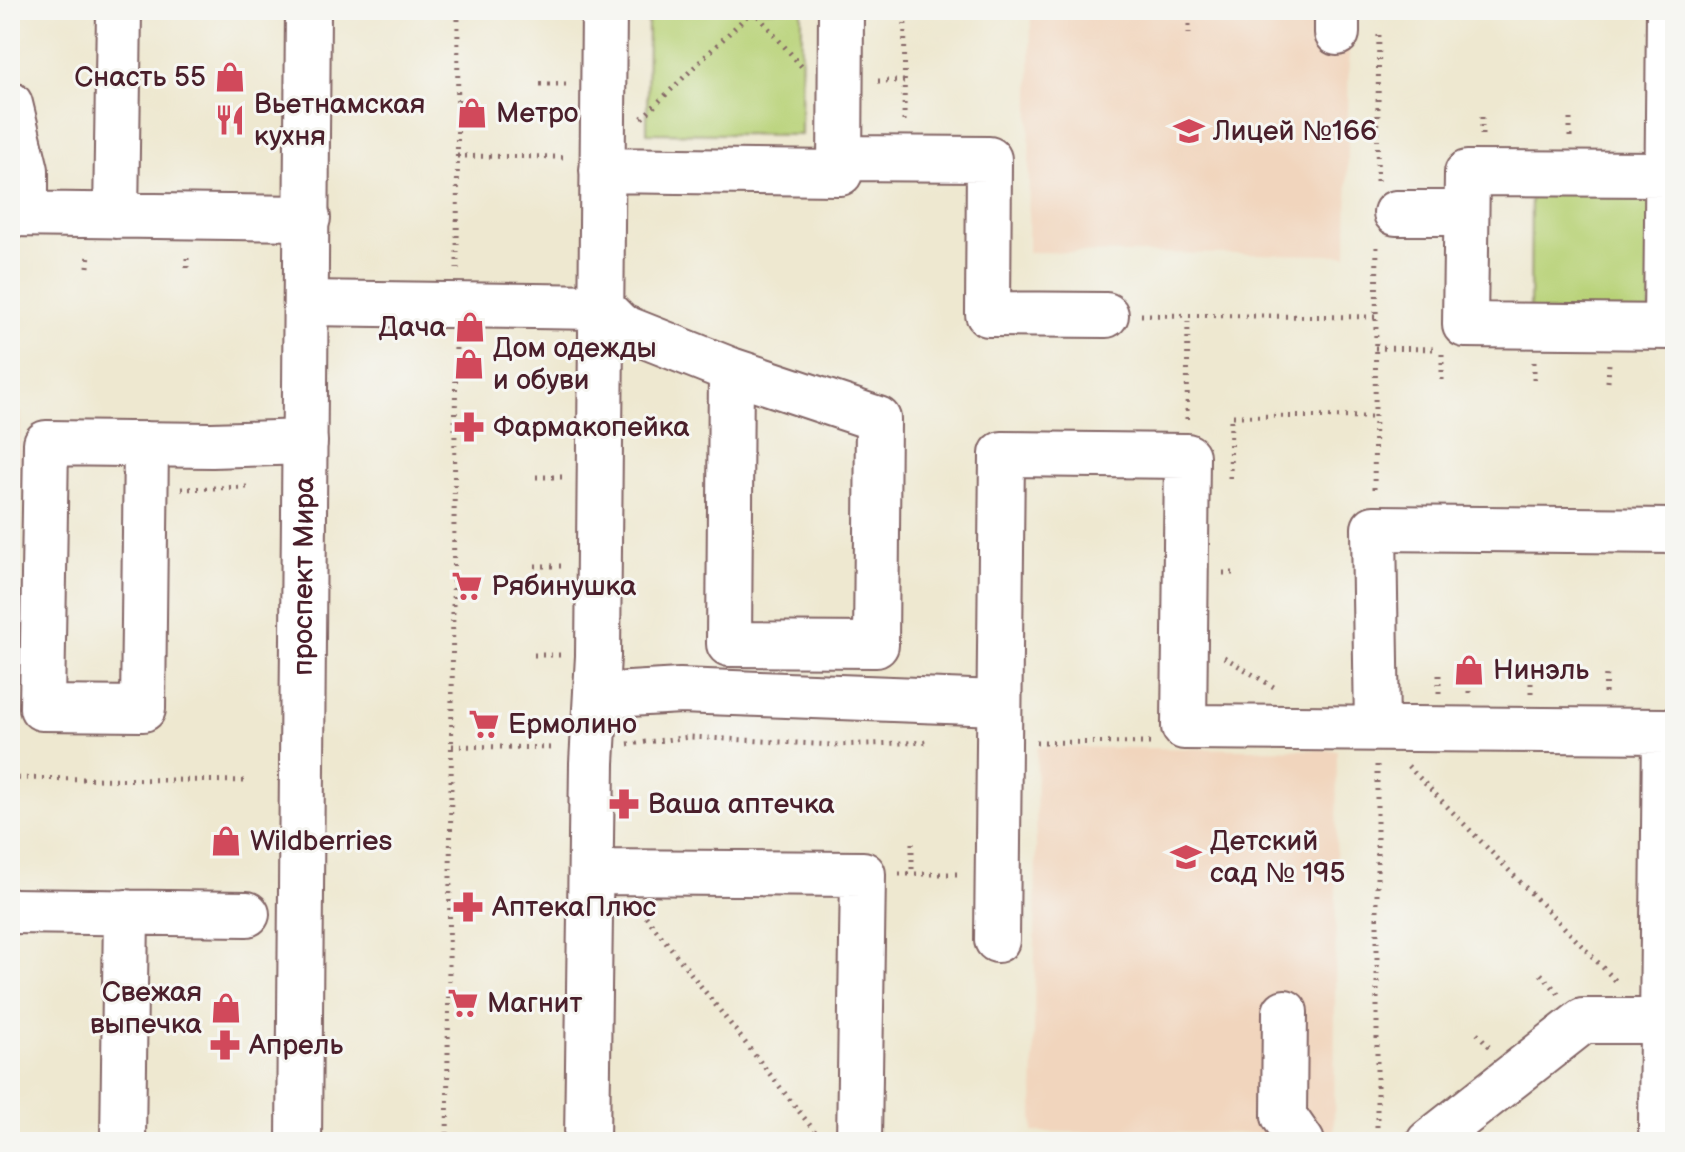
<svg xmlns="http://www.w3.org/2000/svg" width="1685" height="1152" font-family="'Balsamiq Sans',sans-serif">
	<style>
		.built { fill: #f1d5bd }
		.green { fill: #b8d277; stroke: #817851; stroke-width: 2 }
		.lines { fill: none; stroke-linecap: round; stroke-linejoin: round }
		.minor-casing { stroke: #836565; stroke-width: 48 }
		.major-casing { stroke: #836565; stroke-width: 48 }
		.path { stroke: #836565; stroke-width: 5; stroke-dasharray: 2 6; stroke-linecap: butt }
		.minor { stroke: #fff; stroke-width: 44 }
		.major { stroke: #fff; stroke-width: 44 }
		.labels { text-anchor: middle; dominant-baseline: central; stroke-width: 6; stroke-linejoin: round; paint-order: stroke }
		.poi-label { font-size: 28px; fill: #4a1f2b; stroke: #f6f6f2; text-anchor: start }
		.street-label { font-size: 28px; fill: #4a1f2b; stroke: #f6f6f2 }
	</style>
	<rect width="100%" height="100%" fill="#f6f6f2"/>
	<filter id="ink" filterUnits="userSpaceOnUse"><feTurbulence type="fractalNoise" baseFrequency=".0125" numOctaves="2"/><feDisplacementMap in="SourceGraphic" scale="16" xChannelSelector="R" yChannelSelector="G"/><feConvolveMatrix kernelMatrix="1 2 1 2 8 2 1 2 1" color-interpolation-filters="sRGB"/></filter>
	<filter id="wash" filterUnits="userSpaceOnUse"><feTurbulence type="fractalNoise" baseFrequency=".006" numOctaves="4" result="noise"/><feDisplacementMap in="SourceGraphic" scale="32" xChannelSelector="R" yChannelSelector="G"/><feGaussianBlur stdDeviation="1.8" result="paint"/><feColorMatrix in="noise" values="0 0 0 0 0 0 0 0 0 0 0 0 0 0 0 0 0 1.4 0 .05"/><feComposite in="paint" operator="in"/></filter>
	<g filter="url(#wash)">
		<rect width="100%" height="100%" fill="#eee8d0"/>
		<path class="built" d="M1031 10H1349L1347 255 1028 252Z
			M10 412H21L17 747H10Z
			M1037 747 1337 750 1334 1134 1033 1132Z"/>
		<path class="green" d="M648 10H802L801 135 647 133Z
			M1531 186 1652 187 1650 313 1530 312Z"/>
	</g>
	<g filter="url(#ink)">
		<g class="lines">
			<g class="minor-casing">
				<path id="minor" d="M1337 33V10
					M10 104 26 170V214
					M840 158 989 159 988 314 1106 315
					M602 170 840 173 841 10
					M1667 174 1467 173 1465 325 1675 327
					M1396 213H1466
					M10 214 308 218
					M116 216 119 10
					M306 303 601 307 620 326 731 370 878 419 876 645 729 644 731 370
					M1666 327 1669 10
					M146 444 143 709 42 708 46 443 212 445 305 442
					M596 696 680 691 998 703
					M1377 728 1374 528 1675 531
					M591 872 863 874 859 1142
					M10 911 247 914
					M997 940 1002 454 1187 456 1184 727 1665 731 1661 1129H1675
					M1285 1012 1284 1116 1302 1142
					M123 1142 126 912
					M587 1142 592 763 598 656 604 10
					M1429 1142 1583 1021H1662"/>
			</g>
			<g class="major-casing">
				<g id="major">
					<path id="s1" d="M299 1142 308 10"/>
				</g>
			</g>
			<path class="path" d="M753 10 802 67
				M1189 34V10
				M878 81H909
				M540 84H566
				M642 118 753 10
				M904 121 905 10
				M1482 135V116
				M1570 137V117
				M457 156 564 157
				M1377 181 1379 31
				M15 266V251
				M88 267 89 252
				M187 268V253
				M457 269 458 10
				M1141 315 1376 317
				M1375 348 1437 349
				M1534 362V381
				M1442 380V353
				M1608 382 1609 363
				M536 388H563
				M1187 419 1188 316
				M536 477H562
				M1230 478 1231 416 1375 417
				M181 489 249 487
				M1374 489 1377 243
				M535 566H562
				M1223 573H1238
				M534 655H561
				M1224 657 1277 689
				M1439 693V670
				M1469 693V670
				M1531 693V671
				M1605 693 1606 671
				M1036 742 1150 743
				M628 744 691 737 833 745 930 742
				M452 746 555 748
				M1377 765V1142
				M1408 766 1618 983
				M10 778 248 781
				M912 843V874
				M899 874H961
				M641 910 820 1138
				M1541 974 1559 994
				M1477 1033 1490 1047
				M447 1142 456 343"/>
			<use href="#minor" class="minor"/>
			<use href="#major" class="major"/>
		</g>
	</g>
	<defs>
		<g id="shop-bare" transform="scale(2.4)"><path d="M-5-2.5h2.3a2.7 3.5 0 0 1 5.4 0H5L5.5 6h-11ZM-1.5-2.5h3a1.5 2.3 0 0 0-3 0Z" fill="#d1495b" stroke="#f6f6f2" stroke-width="2.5" paint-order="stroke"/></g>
		<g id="restaurant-bare" transform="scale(2.4)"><path d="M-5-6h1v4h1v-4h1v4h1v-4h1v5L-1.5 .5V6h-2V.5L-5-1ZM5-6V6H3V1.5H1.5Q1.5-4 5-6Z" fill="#d1495b" stroke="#f6f6f2" stroke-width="2.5" paint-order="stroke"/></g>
		<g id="school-bare" transform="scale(2.4)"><path d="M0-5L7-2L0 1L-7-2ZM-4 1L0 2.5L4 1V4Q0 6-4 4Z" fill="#d1495b" stroke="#f6f6f2" stroke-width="2.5" paint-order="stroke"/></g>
		<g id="pharmacy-bare" transform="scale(2.4)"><path d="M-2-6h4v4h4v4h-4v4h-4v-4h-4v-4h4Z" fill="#d1495b" stroke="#f6f6f2" stroke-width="2.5" paint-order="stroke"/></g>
		<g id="supermarket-bare" transform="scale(2.4)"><path d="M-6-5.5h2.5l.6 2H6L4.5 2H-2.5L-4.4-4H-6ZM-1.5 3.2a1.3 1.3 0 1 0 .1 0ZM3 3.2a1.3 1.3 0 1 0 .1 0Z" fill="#d1495b" stroke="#f6f6f2" stroke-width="2.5" paint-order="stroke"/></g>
	</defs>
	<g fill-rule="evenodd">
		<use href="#shop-bare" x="230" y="77"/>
		<use href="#shop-bare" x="472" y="113"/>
		<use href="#restaurant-bare" x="230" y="120"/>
		<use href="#school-bare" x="1189" y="131"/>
		<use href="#shop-bare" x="470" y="327"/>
		<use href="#shop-bare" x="469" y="364"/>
		<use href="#pharmacy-bare" x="469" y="427"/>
		<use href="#supermarket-bare" x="467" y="586"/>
		<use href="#shop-bare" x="1469" y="670"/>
		<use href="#supermarket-bare" x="484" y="724"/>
		<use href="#pharmacy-bare" x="624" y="804"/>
		<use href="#shop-bare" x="226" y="841"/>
		<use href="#school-bare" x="1186" y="857"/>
		<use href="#pharmacy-bare" x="468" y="907"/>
		<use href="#supermarket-bare" x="463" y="1003"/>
		<use href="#shop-bare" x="226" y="1008"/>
		<use href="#pharmacy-bare" x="225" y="1045"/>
	</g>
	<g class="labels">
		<g class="poi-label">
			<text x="206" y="77" text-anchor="end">Снасть 55</text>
			<text x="254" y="104">Вьетнамская<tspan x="254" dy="32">кухня</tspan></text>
			<text x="496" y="113">Метро</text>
			<text x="1213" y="131">Лицей №166</text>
			<text x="446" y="327" text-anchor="end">Дача</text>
			<text x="493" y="348">Дом одежды<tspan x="493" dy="32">и обуви</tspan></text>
			<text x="493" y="427">Фармакопейка</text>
			<text x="491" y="586">Рябинушка</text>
			<text x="1493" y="670">Нинэль</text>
			<text x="508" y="724">Ермолино</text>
			<text x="648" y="804">Ваша аптечка</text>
			<text x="250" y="841">Wildberries</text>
			<text x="1210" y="841">Детский<tspan x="1210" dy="32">сад № 195</tspan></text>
			<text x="492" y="907">АптекаПлюс</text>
			<text x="202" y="992" text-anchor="end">Свежая<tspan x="202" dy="32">выпечка</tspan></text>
			<text x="487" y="1003">Магнит</text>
			<text x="249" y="1045">Апрель</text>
		</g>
		<g class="street-label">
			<text stroke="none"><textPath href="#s1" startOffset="566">проспект Мира</textPath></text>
		</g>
	</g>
	<rect width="1685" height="1152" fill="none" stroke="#f6f6f2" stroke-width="40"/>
</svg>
